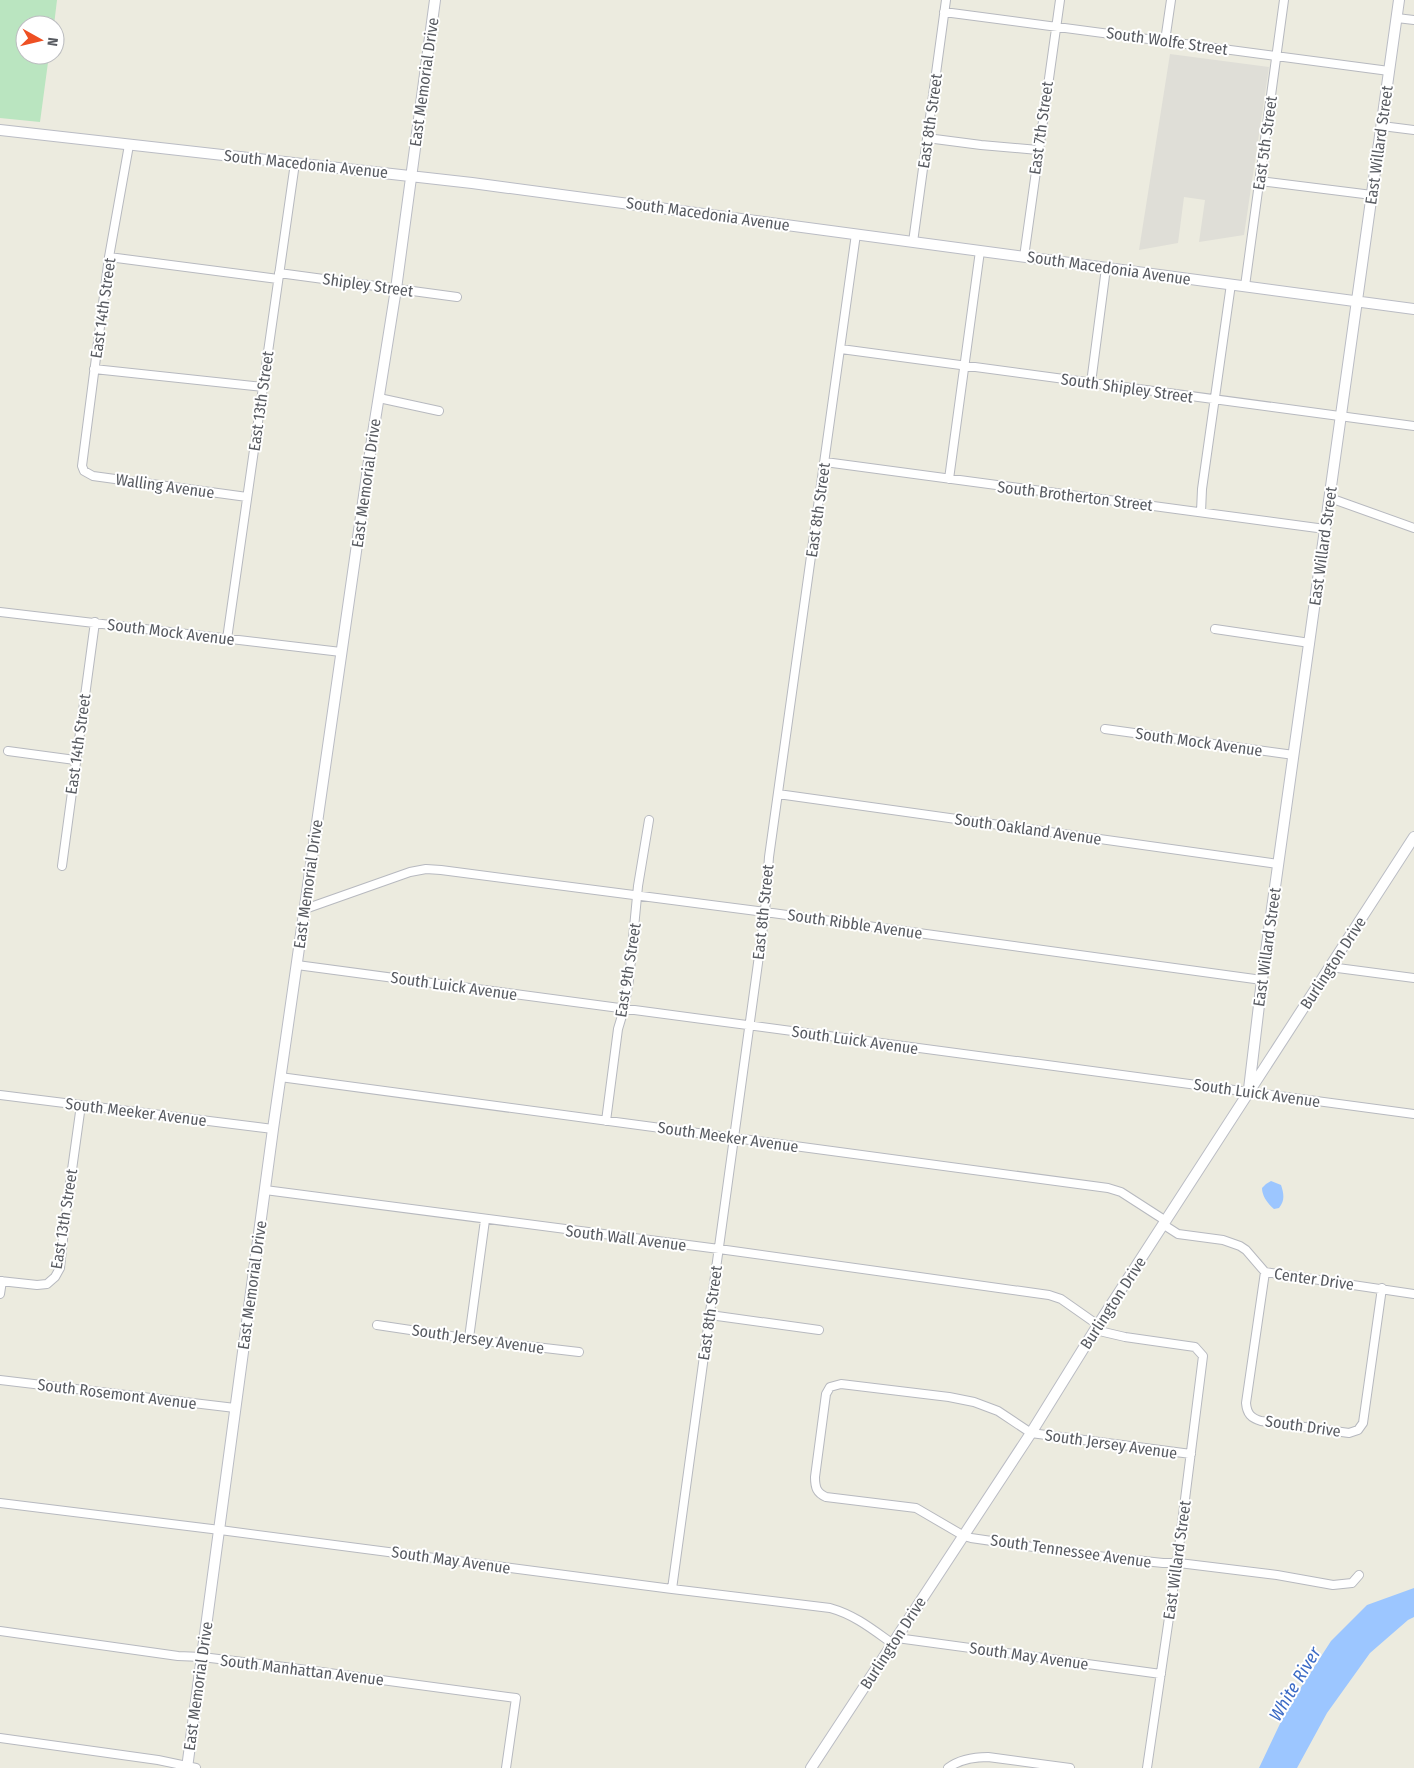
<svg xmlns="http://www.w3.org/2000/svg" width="1414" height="1768" font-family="'Fira Sans Condensed',sans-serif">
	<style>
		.industrial { fill: #dfded7 }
		.green { fill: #bae5c0 }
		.water { fill: #9cc6ff }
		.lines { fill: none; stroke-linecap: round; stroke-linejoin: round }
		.street-casing { stroke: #b7b9bf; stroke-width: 10 }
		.secondary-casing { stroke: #babcc4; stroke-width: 12 }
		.street { stroke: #fff; stroke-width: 8 }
		.secondary { stroke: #fff; stroke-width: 10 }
		.labels { text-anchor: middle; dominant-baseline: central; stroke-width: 4; stroke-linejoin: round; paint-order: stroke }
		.street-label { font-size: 16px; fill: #585b61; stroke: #fff }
		.water-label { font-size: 18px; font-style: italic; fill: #3c6bc5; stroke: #fff }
	</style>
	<rect width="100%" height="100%" fill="#ecebdf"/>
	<path class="industrial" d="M1170 54 1269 67 1244 235 1199 242 1205 200 1184 197 1178 243 1139 250Z"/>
	<path class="green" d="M0 0H57L54 25H25V55H49L40 122 0 118Z"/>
	<path class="water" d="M1271 1181 1281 1185C1284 1194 1285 1201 1279 1208L1274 1209C1268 1204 1262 1196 1262 1188L1266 1184Z
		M1414 1588V1617L1408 1620 1370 1653 1327 1713 1297 1768H1259L1287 1709 1331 1641 1367 1605Z"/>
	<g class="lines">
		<g class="street-casing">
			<path id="street" d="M944 12 1389 71
				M1397 18 1414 20
				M1165 41 1171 0
				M1382 126 1414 130
				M927 138 981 145 1038 150
				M129 145 109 257 82 466 84 471 93 476 247 497
				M1260 181 1372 195
				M913 242 946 0
				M109 257 278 279
				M1024 257 1060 0
				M279 273 457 297
				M1245 286 1284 0
				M841 349 1414 426
				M94 369 263 387
				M1091 383 1106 268
				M379 398 439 411
				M825 462 1325 529
				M949 479 980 251
				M1330 498 1414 528
				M1201 512 1202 489 1231 284
				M0 612 341 652
				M1215 629 1310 643
				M227 639 295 163
				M1105 729 1294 755
				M8 751 75 760
				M778 794 1278 864
				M62 866 95 622
				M305 909 410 872 426 869 441 870 765 912 1262 980
				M297 965 1414 1114
				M1330 967 1414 978
				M280 1077 1108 1188 1121 1192 1166 1221
				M0 1095 273 1129
				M606 1121 618 1029 624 1009 629 980 638 886 649 820
				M265 1190 719 1249 1049 1295 1061 1299 1098 1325
				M1164 1225 1178 1234 1223 1240 1240 1246 1246 1250 1265 1272 1414 1294
				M1265 1272 1246 1403C1247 1414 1251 1418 1261 1421L1349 1433 1358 1430 1363 1423 1382 1288
				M0 1281 37 1285 47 1284 55 1277 60 1268 65 1220 81 1105
				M0 1294 2 1281
				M710 1315 819 1330
				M377 1325 484 1341 579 1352
				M1095 1330 1125 1337 1195 1347 1203 1356 1177 1563 1147 1768
				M469 1338 485 1220
				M0 1380 235 1408
				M1191 1454 1031 1433 998 1411 974 1402 949 1397 841 1384 830 1387 826 1394 815 1477C815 1488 817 1493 826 1497L916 1508 964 1536 971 1538 1088 1555 1163 1563H1179L1277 1575 1333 1585 1352 1583 1359 1575
				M0 1503 220 1530 672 1589 830 1608C855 1615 872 1629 893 1644
				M672 1589 765 912 769 857 856 234
				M0 1631 178 1656 202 1657 277 1666 516 1698 506 1768
				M897 1638 1161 1674
				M0 1738 158 1760 196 1768
				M948 1768C960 1759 973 1757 988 1757L1070 1768"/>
		</g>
		<g class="secondary-casing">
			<path id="secondary" d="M0 130 472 183 1414 309
				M1249 1089 1262 980 1399 0
				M187 1768 273 1129 373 433 396 289 435 0
				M811 1768 1031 1433 1098 1325 1414 837"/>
		</g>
		<use href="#street" class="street"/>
		<use href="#secondary" class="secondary"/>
	</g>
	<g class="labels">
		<g class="street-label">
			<text transform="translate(1167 41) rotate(8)">South Wolfe Street</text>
			<text transform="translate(424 82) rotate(-82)">East Memorial Drive</text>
			<text transform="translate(930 121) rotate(-82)">East 8th Street</text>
			<text transform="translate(1041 128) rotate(-82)">East 7th Street</text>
			<text transform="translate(1265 143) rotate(-82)">East 5th Street</text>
			<text transform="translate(1379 145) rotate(-82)">East Willard Street</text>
			<text transform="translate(306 164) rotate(6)">South Macedonia Avenue</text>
			<text transform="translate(708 214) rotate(8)">South Macedonia Avenue</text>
			<text transform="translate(1109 268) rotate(8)">South Macedonia Avenue</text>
			<text transform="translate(368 285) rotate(8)">Shipley Street</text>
			<text transform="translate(103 308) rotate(-82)">East 14th Street</text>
			<text transform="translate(1127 388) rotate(8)">South Shipley Street</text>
			<text transform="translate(261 401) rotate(-82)">East 13th Street</text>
			<text transform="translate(366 483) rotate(-82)">East Memorial Drive</text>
			<text transform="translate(165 486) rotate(8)">Walling Avenue</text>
			<text transform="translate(1075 496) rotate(7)">South Brotherton Street</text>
			<text transform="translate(818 510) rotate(-82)">East 8th Street</text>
			<text transform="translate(1323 546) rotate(-82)">East Willard Street</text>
			<text transform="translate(171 632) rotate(7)">South Mock Avenue</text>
			<text transform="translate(1199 742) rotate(8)">South Mock Avenue</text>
			<text transform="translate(78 744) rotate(-82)">East 14th Street</text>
			<text transform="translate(1028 829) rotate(8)">South Oakland Avenue</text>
			<text transform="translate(308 884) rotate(-82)">East Memorial Drive</text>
			<text transform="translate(763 912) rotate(-84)">East 8th Street</text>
			<text transform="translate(855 924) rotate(8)">South Ribble Avenue</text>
			<text transform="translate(1267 947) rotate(-82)">East Willard Street</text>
			<text transform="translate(1333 963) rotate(-57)">Burlington Drive</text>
			<text transform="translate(628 970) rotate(-81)">East 9th Street</text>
			<text transform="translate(454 986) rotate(8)">South Luick Avenue</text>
			<text transform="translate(855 1040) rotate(8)">South Luick Avenue</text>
			<text transform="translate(1257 1093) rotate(8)">South Luick Avenue</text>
			<text transform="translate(136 1112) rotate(7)">South Meeker Avenue</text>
			<text transform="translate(728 1137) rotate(8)">South Meeker Avenue</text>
			<text transform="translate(64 1219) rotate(-81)">East 13th Street</text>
			<text transform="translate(626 1238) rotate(7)">South Wall Avenue</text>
			<text transform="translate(1314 1279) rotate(8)">Center Drive</text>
			<text transform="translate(252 1285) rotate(-82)">East Memorial Drive</text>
			<text transform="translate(1113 1303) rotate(-57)">Burlington Drive</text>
			<text transform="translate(710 1313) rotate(-82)">East 8th Street</text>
			<text transform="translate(478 1339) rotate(8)">South Jersey Avenue</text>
			<text transform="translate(117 1394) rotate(7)">South Rosemont Avenue</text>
			<text transform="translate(1303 1426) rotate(8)">South Drive</text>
			<text transform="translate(1111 1444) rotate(8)">South Jersey Avenue</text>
			<text transform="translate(1071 1551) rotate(8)">South Tennessee Avenue</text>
			<text transform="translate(451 1560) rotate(8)">South May Avenue</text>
			<text transform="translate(1177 1560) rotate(-82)">East Willard Street</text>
			<text transform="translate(893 1643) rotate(-57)">Burlington Drive</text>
			<text transform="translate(1029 1656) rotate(8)">South May Avenue</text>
			<text transform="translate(302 1670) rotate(7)">South Manhattan Avenue</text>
			<text transform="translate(198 1686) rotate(-82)">East Memorial Drive</text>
		</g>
		<g class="water-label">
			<text transform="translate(1295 1684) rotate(-59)">White River</text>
		</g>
	</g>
	<g transform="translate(40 40) rotate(98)"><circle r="24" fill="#ffffff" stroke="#bcbdc0"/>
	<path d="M0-4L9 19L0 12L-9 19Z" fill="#ee5023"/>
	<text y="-8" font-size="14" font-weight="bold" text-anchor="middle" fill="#585b61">N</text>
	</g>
</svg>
